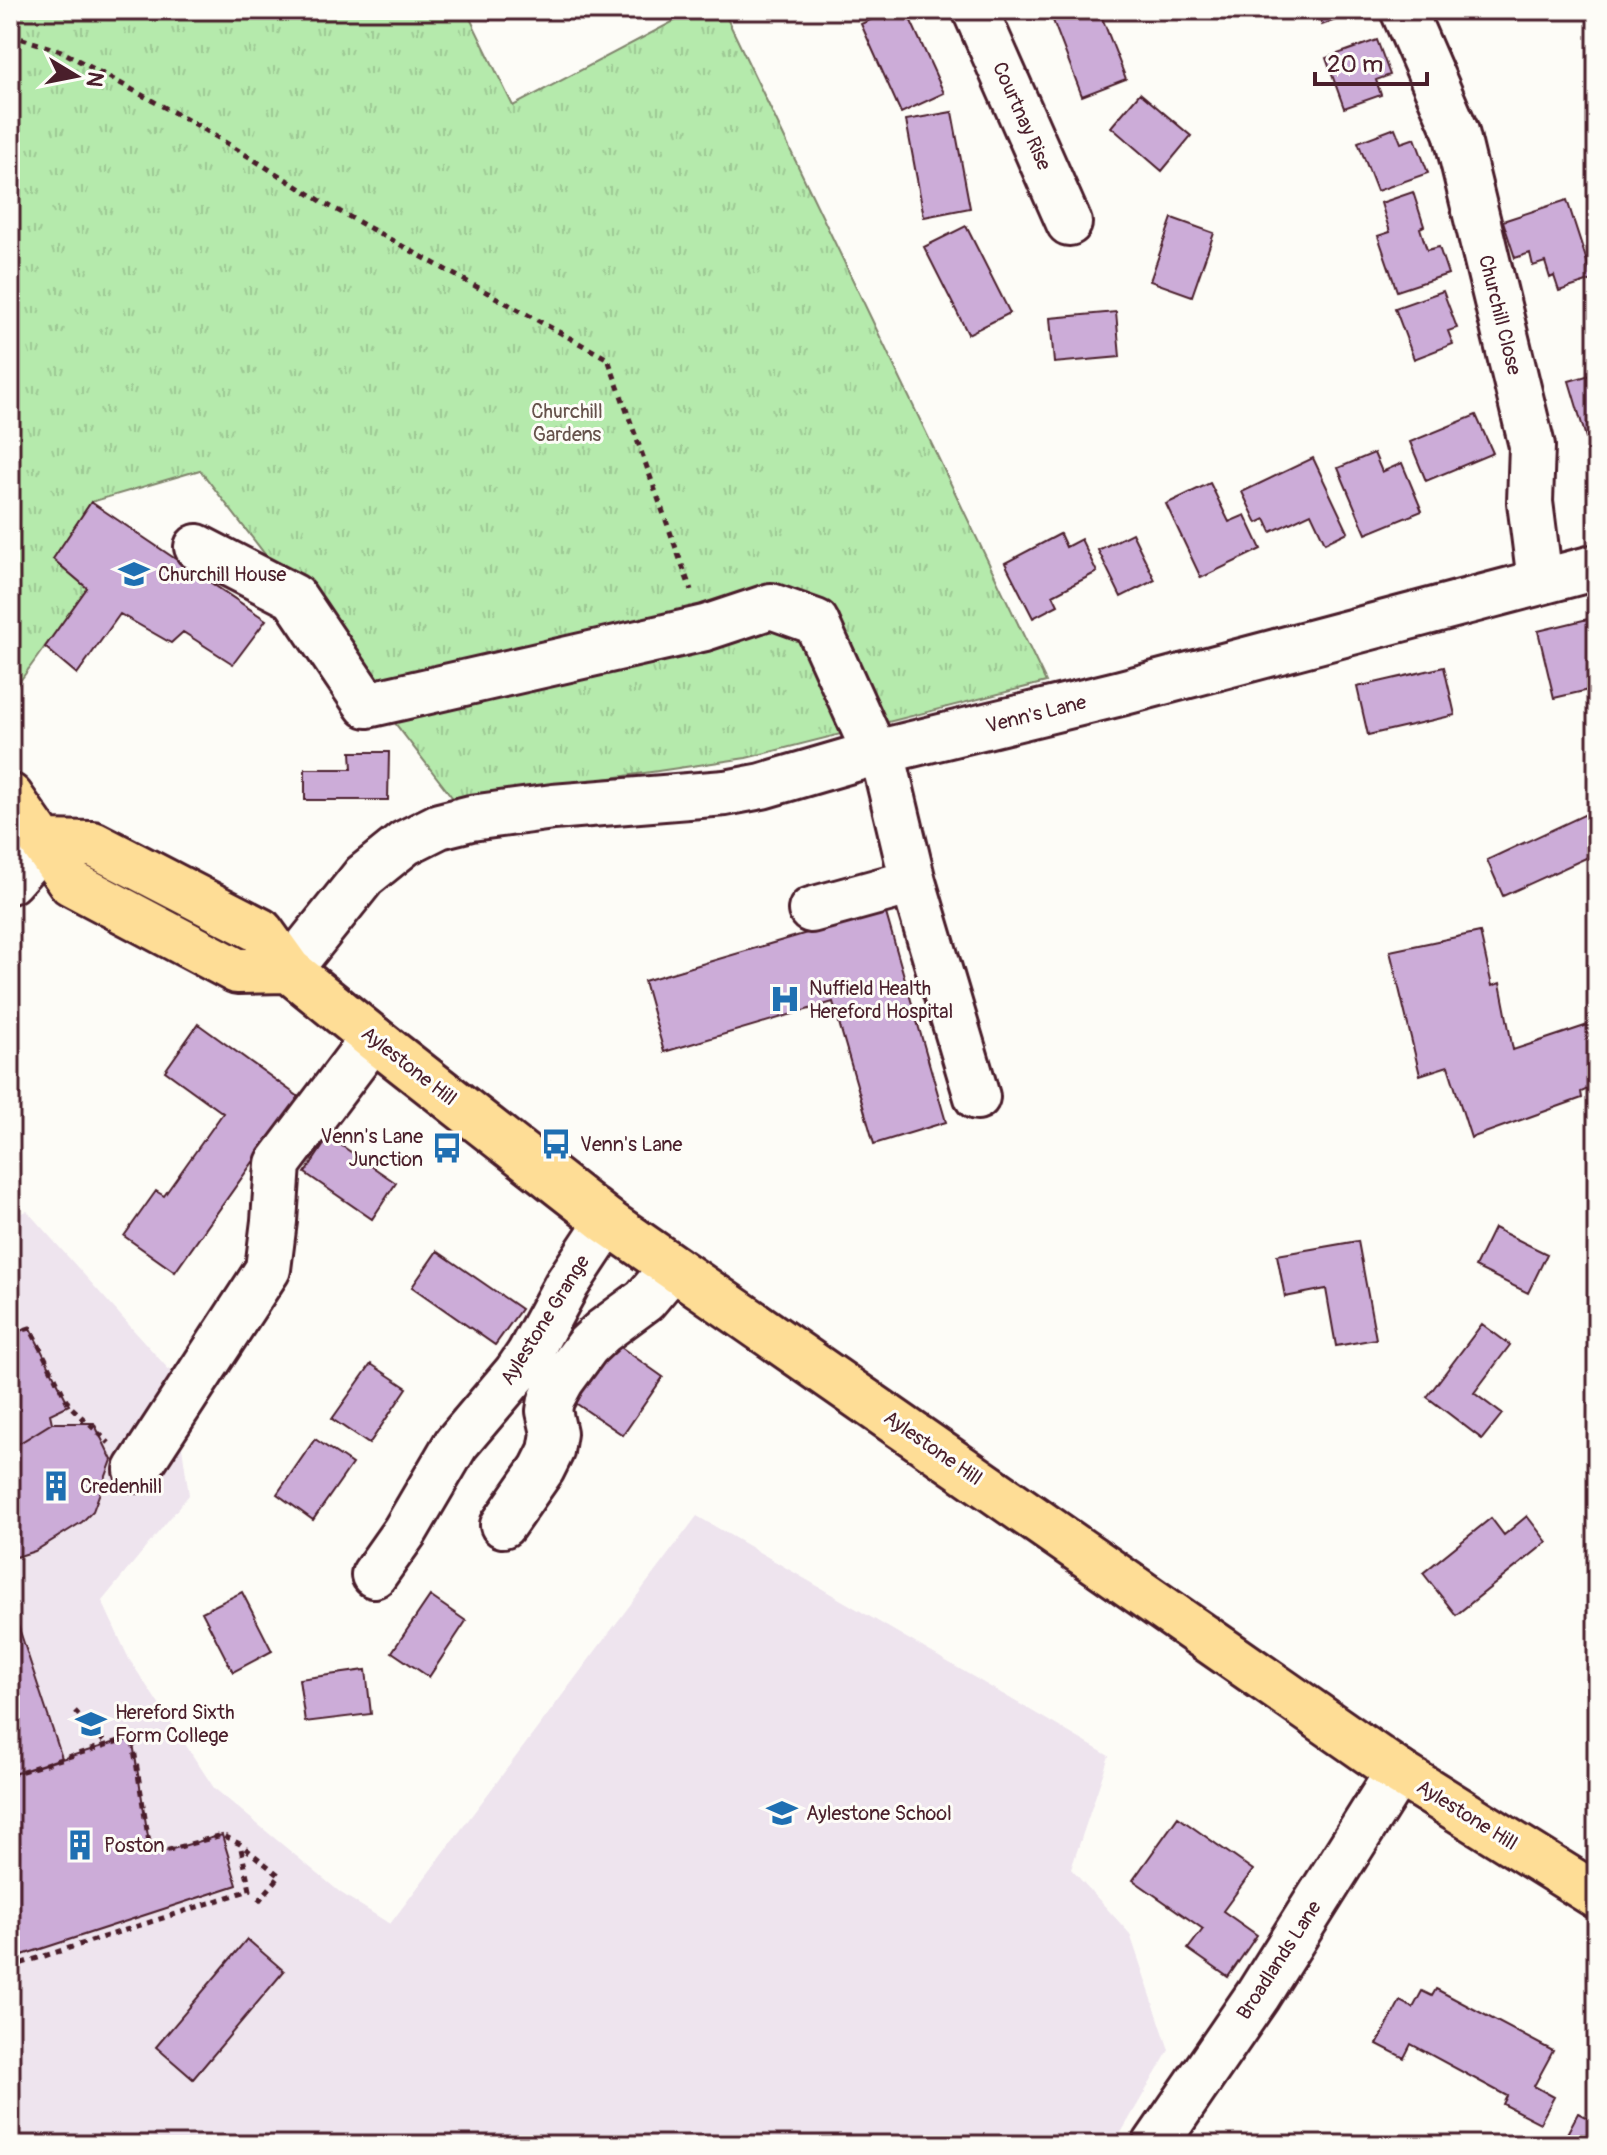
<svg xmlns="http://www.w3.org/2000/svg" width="1607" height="2155" font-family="Pangolin,sans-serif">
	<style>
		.built { fill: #eee4ee }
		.grass { fill: url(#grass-tufts); stroke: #80846c; stroke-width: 2 }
		.building { fill: #ccacd8; stroke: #4a1f2b; stroke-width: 2 }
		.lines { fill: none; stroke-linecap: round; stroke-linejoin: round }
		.minor-casing { stroke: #4a1f2b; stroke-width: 50 }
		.highway-casing { stroke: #4a1f2b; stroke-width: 50 }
		.path { stroke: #4a1f2b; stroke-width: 5; stroke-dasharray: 6 6; stroke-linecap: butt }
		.minor { stroke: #fdfcf7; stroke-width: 44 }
		.highway { stroke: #fedd96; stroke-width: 44 }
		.labels { text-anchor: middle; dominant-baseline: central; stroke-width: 6; stroke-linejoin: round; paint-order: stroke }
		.street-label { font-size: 20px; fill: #4a1f2b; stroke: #fdfcf7 }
		.park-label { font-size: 20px; fill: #65524b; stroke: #fdfcf7 }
		.poi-label { font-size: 20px; fill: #4a1f2b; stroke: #fdfcf7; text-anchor: start }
	</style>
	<defs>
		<pattern id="grass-tufts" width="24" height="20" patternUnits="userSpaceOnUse" patternTransform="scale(2)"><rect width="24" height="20" fill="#b5eaac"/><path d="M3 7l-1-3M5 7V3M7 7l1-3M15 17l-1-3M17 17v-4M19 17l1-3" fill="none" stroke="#9dc894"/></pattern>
	</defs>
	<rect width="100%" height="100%" fill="#fdfcf7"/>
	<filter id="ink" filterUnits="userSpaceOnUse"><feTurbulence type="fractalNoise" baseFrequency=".0125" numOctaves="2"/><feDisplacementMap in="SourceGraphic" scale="16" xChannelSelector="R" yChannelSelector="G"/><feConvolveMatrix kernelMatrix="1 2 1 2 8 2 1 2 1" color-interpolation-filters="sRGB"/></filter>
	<g filter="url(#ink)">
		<path class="built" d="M27 1211 171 1372 189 1495 102 1601 129 1659 214 1788 341 1893 390 1924 697 1516 1109 1756 1071 1869 1130 1934 1169 2050 1114 2145H10V1217Z"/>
		<path class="grass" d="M10 10H466L513 106 695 10H723L1046 682 746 758 455 801 200 470 91 502 53 559 87 588 10 695Z"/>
		<path class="building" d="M892 10H906L944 93 901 113 861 24Z
			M1049 10H1099L1126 79 1082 96Z
			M1317 10H1363L1322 25Z
			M1377 40 1390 75 1376 80 1381 95 1344 108 1326 58Z
			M1140 93 1191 136 1162 171 1111 127Z
			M952 112 970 208 924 217 906 120Z
			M1395 128 1401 143 1415 138 1428 173 1377 191 1358 142Z
			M1413 192 1424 226 1420 228 1427 250 1439 247 1448 274 1397 291 1378 236 1390 232 1381 203Z
			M1567 200 1593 280 1559 291 1554 276 1550 278 1545 262 1533 266 1530 253 1515 258 1503 221Z
			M1172 218 1214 233 1192 296 1150 281Z
			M966 226 1010 313 968 334 924 247Z
			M1443 291 1457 328 1448 331 1453 344 1414 359 1395 308Z
			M1116 312 1120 357 1054 363 1050 318Z
			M1597 373V438L1587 441 1569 381Z
			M1476 415 1493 453 1426 481 1410 442Z
			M1374 453 1382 472 1402 463 1422 511 1366 534 1338 468Z
			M1313 458 1348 532 1325 543 1311 513 1271 532 1265 519 1257 523 1242 492Z
			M1210 483 1229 522 1245 515 1261 549 1201 578 1166 504Z
			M91 502 266 620 233 664 183 632 171 643 120 614 77 674 45 647 87 588 53 559Z
			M1132 533 1155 580 1121 597 1098 550Z
			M1060 534 1066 547 1081 539 1097 572 1053 595 1058 605 1033 618 1005 563Z
			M1592 618 1597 638V688L1554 698 1538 631Z
			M1444 667 1455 715 1368 735 1357 687Z
			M351 752H389L388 800H305V769H352Z
			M1586 814 1597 839V853L1503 896 1487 860Z
			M885 910 946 1122 874 1144 833 1002 664 1052 644 981Z
			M1480 932 1492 986 1500 983 1513 1050 1597 1022V1085L1581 1092 1582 1098 1471 1138 1448 1066 1420 1075 1390 951Z
			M198 1024 299 1097 175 1272 124 1236 156 1191 164 1196 223 1113 165 1071Z
			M329 1137 396 1183 372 1219 305 1173Z
			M1494 1228 1547 1254 1528 1293 1475 1267Z
			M1358 1241 1376 1339 1336 1346 1326 1289 1285 1297 1277 1255Z
			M437 1251 521 1309 495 1345 412 1287Z
			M10 1321 14 1333 30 1328 69 1405 50 1414 52 1423 10 1449Z
			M1482 1324 1510 1345 1474 1393 1502 1414 1482 1439 1427 1397Z
			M615 1343 663 1377 623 1435 574 1402Z
			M371 1364 407 1388 369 1444 332 1419Z
			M52 1423H94L112 1460 93 1511 82 1522 35 1551 10 1559V1449Z
			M315 1439 352 1464 313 1520 277 1494Z
			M1527 1516 1547 1542 1456 1615 1423 1573 1491 1518 1504 1535Z
			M242 1592 272 1651 233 1672 202 1612Z
			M430 1596 466 1621 429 1677 392 1652Z
			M10 1601 62 1758 10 1775Z
			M366 1670 371 1714 305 1722 299 1679Z
			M132 1737 151 1855 222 1835 237 1885 10 1959V1775Z
			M1178 1817 1253 1870 1223 1911 1257 1935 1228 1977 1188 1949 1203 1929 1133 1880Z
			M247 1939 284 1971 193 2079 156 2047Z
			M1436 1989 1553 2051 1534 2086 1554 2097 1540 2123 1503 2104 1507 2096 1411 2044 1404 2058 1377 2044 1400 2001 1413 2008 1422 1991 1432 1996Z
			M1578 2113 1597 2123V2145H1561Z"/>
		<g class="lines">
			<g class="minor-casing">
				<path id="minor" d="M975 10 1069 223
					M1403 10 1456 132 1532 446 1530 502 1540 581
					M197 547 294 597 367 705 705 628 771 606 816 622 875 753
					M10 881 44 843
					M913 882 977 1097
					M811 910 913 882 882 752
					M289 970 364 876 405 843 439 826 471 818 553 807 725 793 762 786 875 753 1121 693 1597 567
					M137 1470 268 1269 274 1221 278 1164 373 1038
					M503 1525 542 1469 551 1451 554 1433 549 1411 551 1400 562 1380 587 1346 603 1331 645 1300 672 1268
					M374 1575 405 1531 456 1444 516 1373 529 1354 567 1284 608 1222
					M1155 2145 1258 1995 1398 1772"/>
			</g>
			<g class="highway-casing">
				<path id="highway" d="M10 796 71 883 237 971 289 970
					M44 843 93 844 261 931 289 970 373 1038 608 1222 1398 1772 1597 1896"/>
			</g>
			<path class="path" d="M10 35 61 51 197 125 326 204 608 359 691 590
				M10 1321 14 1333 30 1328 69 1405 109 1443
				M75 1711 107 1745
				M10 1775 132 1737 151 1855 222 1835 240 1844 280 1876 257 1903
				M10 1967 250 1890 240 1844"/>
			<use href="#minor" class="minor"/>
			<use href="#highway" class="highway"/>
		</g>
	</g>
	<defs>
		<g id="university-bare" transform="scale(2.4)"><path d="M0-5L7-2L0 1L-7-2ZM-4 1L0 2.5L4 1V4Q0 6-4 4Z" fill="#1f6fb2" stroke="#fdfcf7" stroke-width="2.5" paint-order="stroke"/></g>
		<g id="hospital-bare" transform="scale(2.4)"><path d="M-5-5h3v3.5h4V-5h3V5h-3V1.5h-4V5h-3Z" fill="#1f6fb2" stroke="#fdfcf7" stroke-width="2.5" paint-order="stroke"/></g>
		<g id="bus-bare" transform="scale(2.4)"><path d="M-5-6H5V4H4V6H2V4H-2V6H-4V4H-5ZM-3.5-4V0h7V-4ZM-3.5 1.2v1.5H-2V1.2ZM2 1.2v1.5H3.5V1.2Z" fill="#1f6fb2" stroke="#fdfcf7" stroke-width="2.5" paint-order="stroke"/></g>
		<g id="building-bare" transform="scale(2.4)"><path d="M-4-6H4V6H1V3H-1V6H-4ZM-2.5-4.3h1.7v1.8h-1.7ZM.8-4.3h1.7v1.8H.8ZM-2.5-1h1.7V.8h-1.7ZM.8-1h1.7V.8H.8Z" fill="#1f6fb2" stroke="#fdfcf7" stroke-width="2.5" paint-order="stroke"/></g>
		<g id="school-bare" transform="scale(2.4)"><path d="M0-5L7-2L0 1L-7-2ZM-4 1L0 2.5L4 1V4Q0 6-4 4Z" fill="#1f6fb2" stroke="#fdfcf7" stroke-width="2.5" paint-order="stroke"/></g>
	</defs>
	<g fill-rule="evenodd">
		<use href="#university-bare" x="134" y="574"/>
		<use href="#hospital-bare" x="785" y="999"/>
		<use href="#bus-bare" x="556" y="1144"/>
		<use href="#bus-bare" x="447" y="1148"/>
		<use href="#building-bare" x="56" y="1486"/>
		<use href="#university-bare" x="91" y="1724"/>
		<use href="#school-bare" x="782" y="1813"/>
		<use href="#building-bare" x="80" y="1845"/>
	</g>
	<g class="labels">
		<g class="street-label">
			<text transform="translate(1022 116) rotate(66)">Courtnay Rise</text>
			<text transform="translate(1500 315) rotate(76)">Churchill Close</text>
			<text transform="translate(1036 714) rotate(-14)">Venn's Lane</text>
			<text transform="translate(409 1066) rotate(38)">Aylestone Hill</text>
			<text transform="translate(545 1320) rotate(-58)">Aylestone Grange</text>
			<text transform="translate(933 1448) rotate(35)">Aylestone Hill</text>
			<text transform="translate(1467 1815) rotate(32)">Aylestone Hill</text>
			<text transform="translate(1279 1960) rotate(-57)">Broadlands Lane</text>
		</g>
		<g class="park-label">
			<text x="567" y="411">Churchill<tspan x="567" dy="23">Gardens</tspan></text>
		</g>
		<g class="poi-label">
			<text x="158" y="574">Churchill House</text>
			<text x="809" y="988">Nuffield Health<tspan x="809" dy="23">Hereford Hospital</tspan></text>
			<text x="423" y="1136" text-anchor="end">Venn's Lane<tspan x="423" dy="23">Junction</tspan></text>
			<text x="580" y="1144">Venn's Lane</text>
			<text x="80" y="1486">Credenhill</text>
			<text x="115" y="1712">Hereford Sixth<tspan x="115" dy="23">Form College</tspan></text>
			<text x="806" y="1813">Aylestone School</text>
			<text x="104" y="1845">Poston</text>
		</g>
	</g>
	<rect width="1607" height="2155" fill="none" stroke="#fdfcf7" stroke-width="40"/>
	<rect x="20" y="20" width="1567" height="2115" fill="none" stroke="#4a1f2b" stroke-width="3" filter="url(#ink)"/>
	<g transform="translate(76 76) rotate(100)" stroke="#fdfcf7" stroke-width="6" paint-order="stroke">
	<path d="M0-6L14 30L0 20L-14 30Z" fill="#4a1f2b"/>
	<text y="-12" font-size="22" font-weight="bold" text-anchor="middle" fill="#4a1f2b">N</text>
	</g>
	<path d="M1315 72v12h112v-12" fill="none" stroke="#4a1f2b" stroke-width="4"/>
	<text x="1327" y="72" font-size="24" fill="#4a1f2b" stroke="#fdfcf7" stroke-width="6" paint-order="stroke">20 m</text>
</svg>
